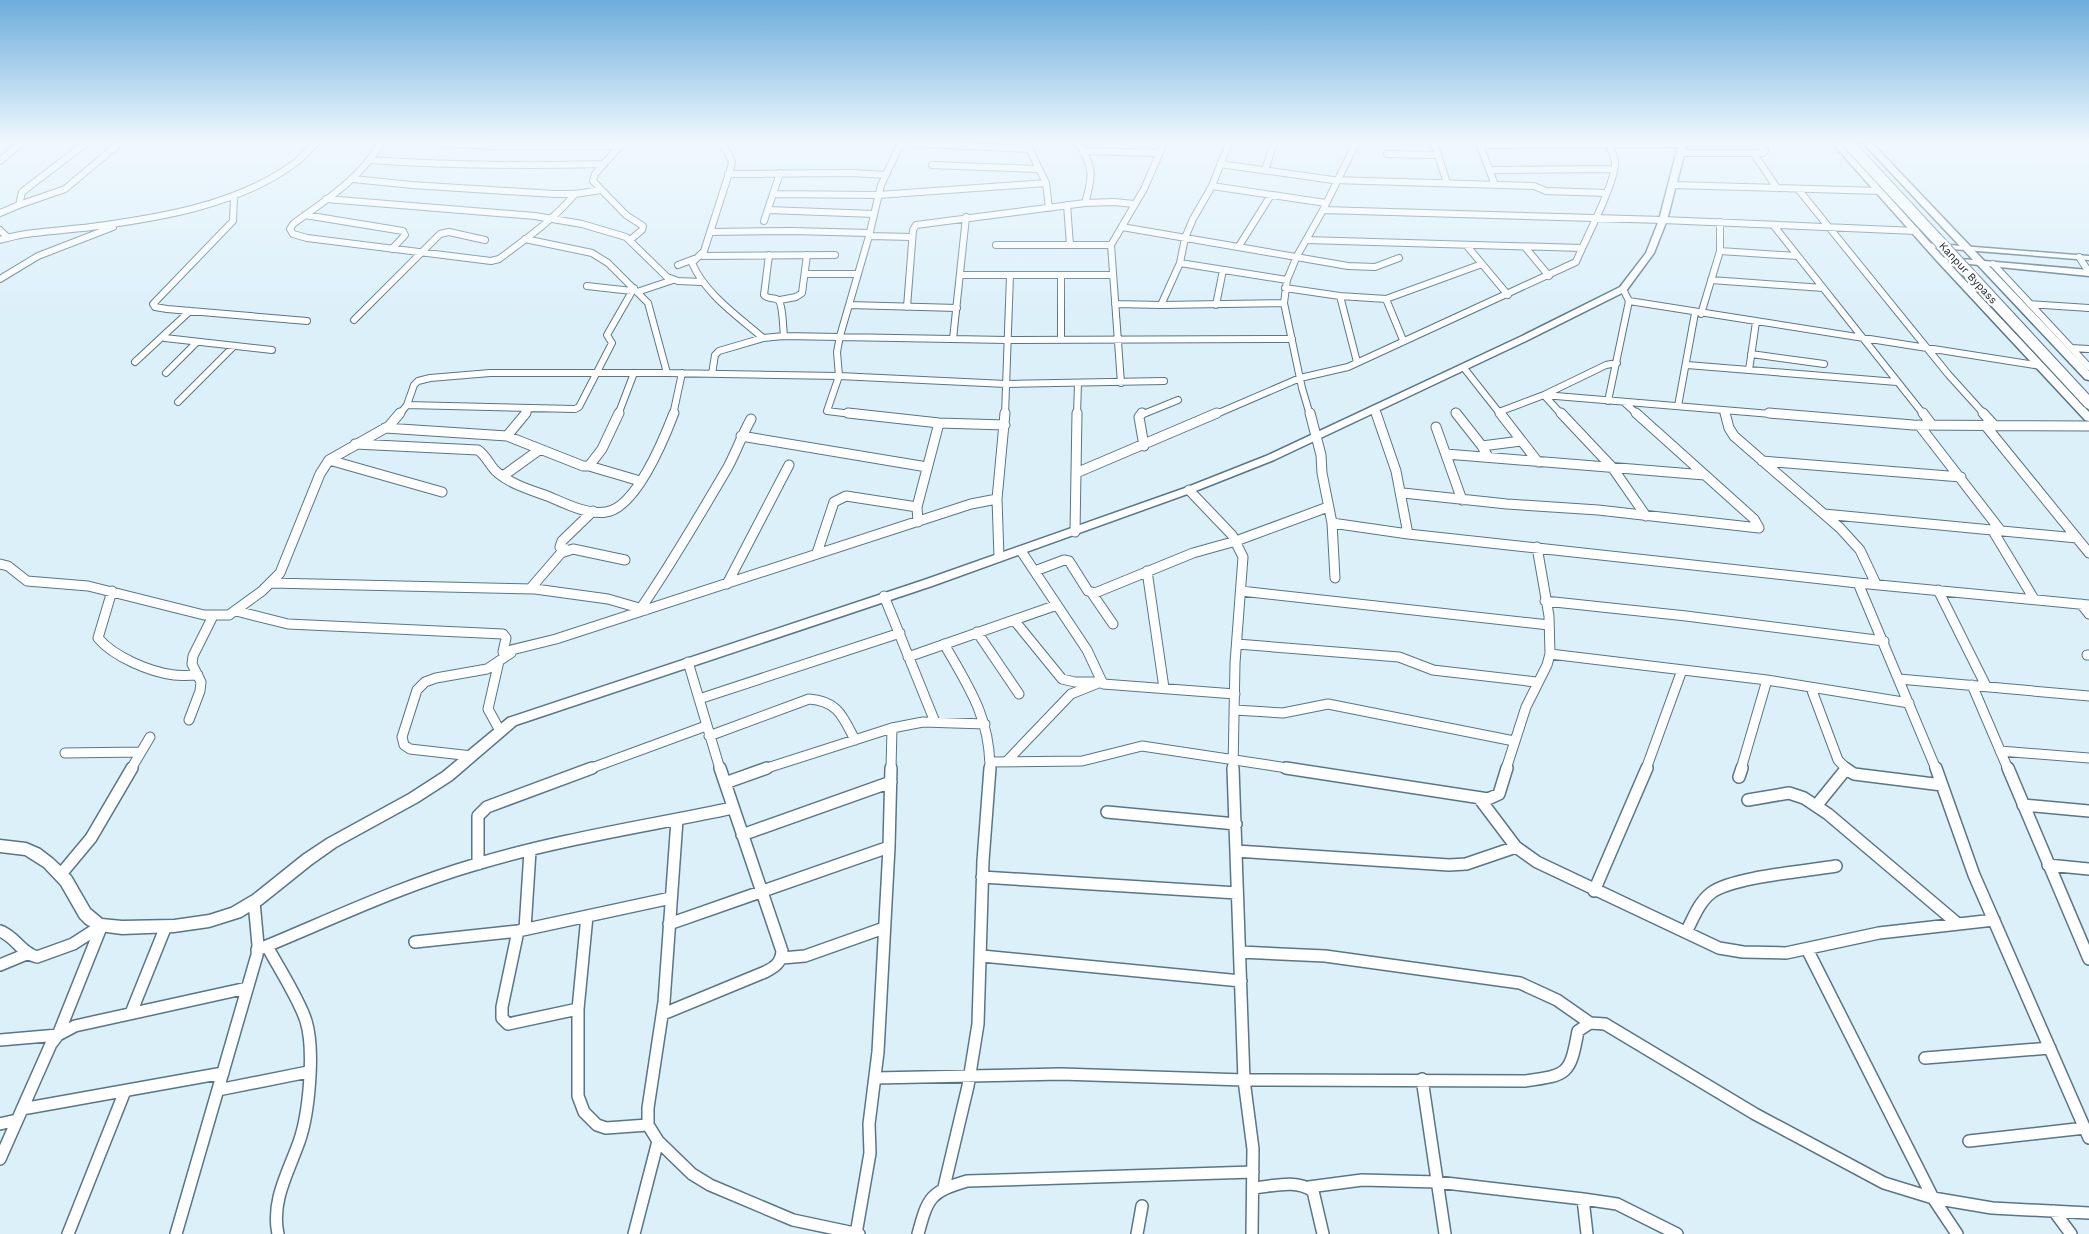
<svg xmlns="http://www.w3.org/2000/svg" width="2089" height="1234" font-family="'Work Sans',sans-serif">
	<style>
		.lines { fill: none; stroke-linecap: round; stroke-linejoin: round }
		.minor-far2-casing { stroke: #587686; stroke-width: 8 }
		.minor-far1-casing { stroke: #587686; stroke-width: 11 }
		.minor-casing { stroke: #587686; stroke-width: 14 }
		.tertiary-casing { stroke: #587686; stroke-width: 3 }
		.secondary-casing { stroke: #587686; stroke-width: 3 }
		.minor-far2 { stroke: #fff; stroke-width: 6 }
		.minor-far1 { stroke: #fff; stroke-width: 9 }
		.minor { stroke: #fff; stroke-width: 11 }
		.tertiary { fill: #fff; fill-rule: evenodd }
		.secondary { fill: #fff; fill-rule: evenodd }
		.trunk-bridge-casing { stroke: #587686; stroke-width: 13; stroke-linecap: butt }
		.trunk-bridge { stroke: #fff; stroke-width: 11 }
		.labels { text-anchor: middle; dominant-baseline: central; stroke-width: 5; stroke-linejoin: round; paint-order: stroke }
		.far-street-label { font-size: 11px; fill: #17232a; stroke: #fff }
	</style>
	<rect width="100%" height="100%" fill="#dcf0fa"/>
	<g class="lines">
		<g class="minor-far2-casing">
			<path id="minor-far2" d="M381 143C360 179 326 200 293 224L290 229 293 234 307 238 491 261 499 259C526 239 553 220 575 194
				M439 143 496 146H616L627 143
				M722 143 732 161 731 167 704 251 692 263C706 295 738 316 763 338
				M910 143 1030 149
				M1078 143C1094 167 1093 176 1085 203
				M1434 143 1447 183
				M1479 143 1495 185
				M1480 145 1683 144
				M620 146 595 174 593 181 626 215 643 226 642 230 630 240
				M1028 146 1046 183 1049 208
				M1083 151 1159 153
				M1681 153H1763L1765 151 1759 143
				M1387 154 1438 155
				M1754 154 1777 188
				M369 160C447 165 525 166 604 164
				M0 161 21 143
				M1220 164 1333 180 1534 186 1546 191 1606 193
				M932 165 1038 169
				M1265 170 1274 143
				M1489 170 1613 169
				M728 174 852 173 886 175
				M353 179 412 185 554 194H575L601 190
				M1673 185 1881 191
				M1212 186 1326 203
				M1798 189 1948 374 1985 415
				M773 194 878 195 1046 183
				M234 196 233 221 153 304 155 307 167 309 307 321
				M326 199 535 216 582 224 626 237 667 277 678 281 702 282
				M19 205 65 189 120 143
				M1067 205 1070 245
				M768 210 874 214
				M1323 210 1663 220 1916 231
				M0 213 19 205 22 192 86 143
				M305 215 403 231 405 235 392 249
				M764 221 780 173
				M1774 226 1924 415
				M1122 227 1348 266 1375 267 1399 258
				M0 230 8 238
				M710 232 792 231 869 233
				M869 236 912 237
				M525 239 592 253 608 263 648 303 667 373
				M0 240C30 231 60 231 91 227 158 218 234 206 291 166 300 160 308 151 316 143
				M1306 240 1582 248
				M996 245H1111
				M1239 246 1271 195
				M1467 246 1508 295
				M1525 247 1549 276
				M1720 251 1797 256
				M769 255 764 295C769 300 774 297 778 300 783 304 783 329 784 336
				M699 256 835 255
				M2079 257 2089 272
				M1180 263 1287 280
				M1993 264 2089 367
				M678 265 694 259
				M805 274H858
				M960 275H1112
				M1061 275V339
				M0 279 38 256 113 227
				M1711 280 1823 288
				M587 286 632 291
				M1285 288 1340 296 1386 299
				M637 292 673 280
				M1340 296 1357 362
				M780 300 796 297 802 293 807 255
				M1629 301 2041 366
				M1115 304 1161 305 1180 263 1185 238 1193 219 1212 186 1229 143
				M2030 304 2089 308
				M849 305 957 308
				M1161 305 1284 303
				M1216 305 1223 270
				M907 307 913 230 916 225 1085 203 1114 202 1134 204
				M190 311 164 335 165 338 272 350
				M1701 314 1720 251V222
				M354 320 440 234 449 232 485 240
				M953 339 966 217
				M1403 340 1386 299 1482 264
				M2071 348 2089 349
				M1751 354 1824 364
				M135 362 164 335
				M1687 365 1897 382
				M1464 368 1501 415
				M1749 370 1756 322
				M166 373 197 342
				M712 374 715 355 719 351 763 338 784 336 1007 340 1292 339
				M1121 383 1111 245 1144 189 1164 143
				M1544 395 1784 415
				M1544 395 1562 415
				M1608 401 1629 301 1623 289
				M178 402 234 346
				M1625 403 1638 415
				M407 405 575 409 579 407 612 343 607 335 634 288
				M1678 406 1695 313
				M1375 410 1377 415
				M1724 410 1725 415
				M1455 412 1457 415
				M1499 412 1544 395 1606 365 1617 363
				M399 415 407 405 414 385 418 381 430 378 490 373H667L839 376 1006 384 1164 381
				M524 415 529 409
				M618 415 634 373
				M673 415 682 373
				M860 415 827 411 839 376 837 352 840 336 869 236 881 185 901 143
				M1005 415 1010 275
				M1077 415 1078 383
				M1141 415 1178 400
				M1214 415 1300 378 1348 367 1576 262C1585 240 1615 184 1615 163 1615 157 1611 150 1609 144
				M1310 415 1302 388 1284 303 1287 280 1297 256 1323 210 1356 143"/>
		</g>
		<g class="minor-far1-casing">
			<path id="minor-far1" d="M848 413 939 423 1005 425
				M1142 413 1139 417 1144 446
				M1310 413 1321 455 1322 473 1332 523 1335 578
				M1376 413 1396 471 1408 534
				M1456 413 1482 446 1488 457
				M1500 413 1538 462
				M1561 413 1612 467 1646 516
				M1636 413 1754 519 1759 528
				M1725 413 1729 428 1734 436 1840 528 1860 550 1876 584
				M1769 413 1913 425 2089 426
				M1923 413 1932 425
				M1983 413 1994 425
				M1919 425 2001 531
				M1985 425 2089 553
				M1436 427 1462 500
				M385 428 507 436 526 413
				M507 436 583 466H589L602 449 619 413
				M741 436 927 467
				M355 444 478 450C487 456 490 467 498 473 512 485 534 491 550 497 566 504 588 515 606 512 636 508 664 439 674 413
				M1482 446 1521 441
				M1446 454 1705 475
				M329 460 442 492
				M1762 461 1961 477
				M589 466 640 481
				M1076 473 1217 413
				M503 476 539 450
				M1189 490 1232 535 1243 557 1235 663 1233 769
				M1403 493 1507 504 1598 510 1759 528
				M1824 514 2077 538
				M918 522 917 507 939 423
				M1332 523 1408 534 1858 583 2089 605
				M1993 531 2034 599
				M1075 532 1077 413
				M567 550 560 547 562 541 593 511
				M1021 551 1087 650 1103 684 1235 694
				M817 553 834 502 846 496 917 507
				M999 557 997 499 1005 413
				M0 564 8 566 27 581 88 586 204 615H229L262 591 280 573 320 474 329 460 389 426 400 413
				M1035 571 1064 560 1069 561 1088 591 1095 593 1193 553 1236 541 1328 507
				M1147 571 1164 688
				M271 583 535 589 608 599 646 610
				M1858 583 1936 769
				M727 584 789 465
				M530 589 561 553 573 549 625 560
				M1938 590 1986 686
				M112 591 98 638C114 657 150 672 174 675 182 676 190 675 198 675
				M1241 591 1549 625
				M1091 592 1113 624
				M884 596 935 722
				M1545 601 1686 616 1884 641
				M2081 604 2089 614
				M641 608C672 563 700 515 728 467 736 452 742 435 751 419
				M236 611 288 624 503 634 506 638 503 652 556 639 971 504 997 499
				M1014 620 1062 679 1075 682H1096
				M977 632 1019 694
				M944 644C969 687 990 718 990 769
				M1237 644 1399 657 1433 670 1536 682
				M1550 654 1767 680 1909 703
				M2087 655H2089
				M908 657 1057 605
				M499 661 488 709 499 729
				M688 662 720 769
				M1899 679 2089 696
				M1972 685 2008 769
				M1811 688 1838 760 1847 769
				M699 699 900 633
				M1235 710 1283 713 1328 704 1514 741
				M189 720 200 691 201 682 192 664 193 656 213 616
				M709 736 809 699C838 701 843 717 855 740
				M2000 751 2089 758
				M65 753 141 752
				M472 756 410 749 404 745 402 737 417 690 425 682 436 678 487 669 511 653
				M1007 761 1071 694 1101 682
				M990 762 1082 761 1142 746 1294 769
				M131 769 150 737
				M589 769 706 726
				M764 769 892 728 923 722 985 724
				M891 769 892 728
				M1506 769 1526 707 1547 665 1550 654 1549 616 1537 547
				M1646 769 1682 670
				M1741 769 1767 680"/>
		</g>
		<g class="minor-casing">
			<path id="minor" d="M1233 768 1244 1080 1253 1149 1252 1234
				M1286 768 1488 799 1499 794 1507 768
				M1845 768 1854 774 1942 785
				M1936 768 1974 875 2089 1138
				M2008 768 2089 959
				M1739 777 1742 768
				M725 783 767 768
				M1479 798 1516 847 1537 862 1719 948 1743 952 1786 953 1879 933 1994 920
				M1748 800 1789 793 1804 798 1828 814 1958 924
				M2023 805 2089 811
				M1816 806 1846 769
				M1107 812 1236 824
				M677 820 664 1002 648 1108V1125L658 1141 692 1174 710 1185 793 1220 859 1234
				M742 835 891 782
				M1236 851 1449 865 1466 864 1516 847
				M478 864V816L487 807 592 768
				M2048 865 2089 869
				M61 874 91 838 132 768
				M982 877 1237 893
				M1594 891 1647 768
				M587 916 578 1009V1096L584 1112 597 1125 606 1128 648 1125
				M669 924 889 847
				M525 929 530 851
				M0 931C15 936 22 954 37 957L73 944 101 926
				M518 931 502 1007V1018L508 1024 578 1009
				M1686 932C1693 919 1699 902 1711 893 1732 877 1807 871 1836 866
				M415 942 518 931 671 898
				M267 946C278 967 299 999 306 1021 315 1050 309 1114 299 1142 288 1173 271 1201 278 1234
				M1807 949 1933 1198 1957 1234
				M257 950C330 920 401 886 477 864 560 839 647 826 733 808
				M1240 952 1325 956 1520 983 1557 1000 1590 1023
				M982 956 1241 981
				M782 958 805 956 884 928
				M0 965 29 953
				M131 1013 166 926
				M663 1014 765 972C775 967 781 963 782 951L720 768
				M0 1040 58 1035 102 925
				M1925 1058 2050 1048
				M875 1078 1061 1074 1244 1080 1525 1081C1568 1075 1570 1075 1578 1031L1590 1023 1605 1024 1755 1114 1884 1183 1933 1198 1992 1208 2089 1213
				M1422 1079 1445 1234
				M218 1090 308 1072
				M22 1109 223 1073
				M0 1124 17 1120
				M1969 1141 2085 1128
				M0 1159 51 1044 58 1035 75 1026 247 988
				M944 1187 968 1086 978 1024 983 861 990 768
				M1309 1187 1362 1180 1437 1182 1583 1199 1617 1204 1677 1234
				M1254 1188C1274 1186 1296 1179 1313 1191L1323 1234
				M1583 1199 1587 1234
				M2054 1211 2071 1234
				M68 1234 125 1091
				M176 1234 257 955 258 945 254 902
				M634 1234 658 1141
				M856 1234 870 1153 869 1124 878 1052 889 847 891 768
				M918 1234C928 1197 930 1192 967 1181L1253 1172
				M1137 1234 1142 1206"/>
		</g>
		<g class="tertiary-casing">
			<path id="tertiary" d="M1679 143H1687L1667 220 1654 253 1626 291 1528 340 1274 460 1193 492 932 586 516 725 452 780 418 802 336 847 312 864 262 904 241 917 209 927 174 932 122 934 99 931 86 924 80 918 61 885 44 867 25 855 0 852V840L26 843 40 849 53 859 71 876 90 909 102 919 122 921 174 920 209 915 231 908 253 895 303 855 327 839 409 794 443 772 508 718 924 580 1185 488 1266 456 1522 336 1620 287 1646 253 1659 220Z
				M1924 243 2089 256V260L1927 247 1923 245Z
				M1937 257 2089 270V276L1940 261 1936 259Z"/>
		</g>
		<g class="secondary-casing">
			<path id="secondary" d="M1832 143H1841L1943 257 2089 412V421L2085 420 1937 261Z
				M1863 143H1872L2089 371V380L2085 379Z"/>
		</g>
		<use href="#minor-far2" class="minor-far2"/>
		<use href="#minor-far1" class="minor-far1"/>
		<use href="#minor" class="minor"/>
		<use href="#tertiary" class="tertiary"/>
		<use href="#secondary" class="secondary"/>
		<g class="trunk-bridge-casing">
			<path id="trunk-bridge" d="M1848 143 2089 403"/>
		</g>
		<use href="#trunk-bridge" class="trunk-bridge"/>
	</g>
	<linearGradient id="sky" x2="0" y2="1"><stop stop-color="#6daddb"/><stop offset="0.45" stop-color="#eff8fd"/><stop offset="1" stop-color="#eff8fd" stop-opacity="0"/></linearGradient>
	<rect width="2089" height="316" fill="url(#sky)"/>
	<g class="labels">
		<g class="far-street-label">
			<text transform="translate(1968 273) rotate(47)">Kanpur Bypass</text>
		</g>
	</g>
</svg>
